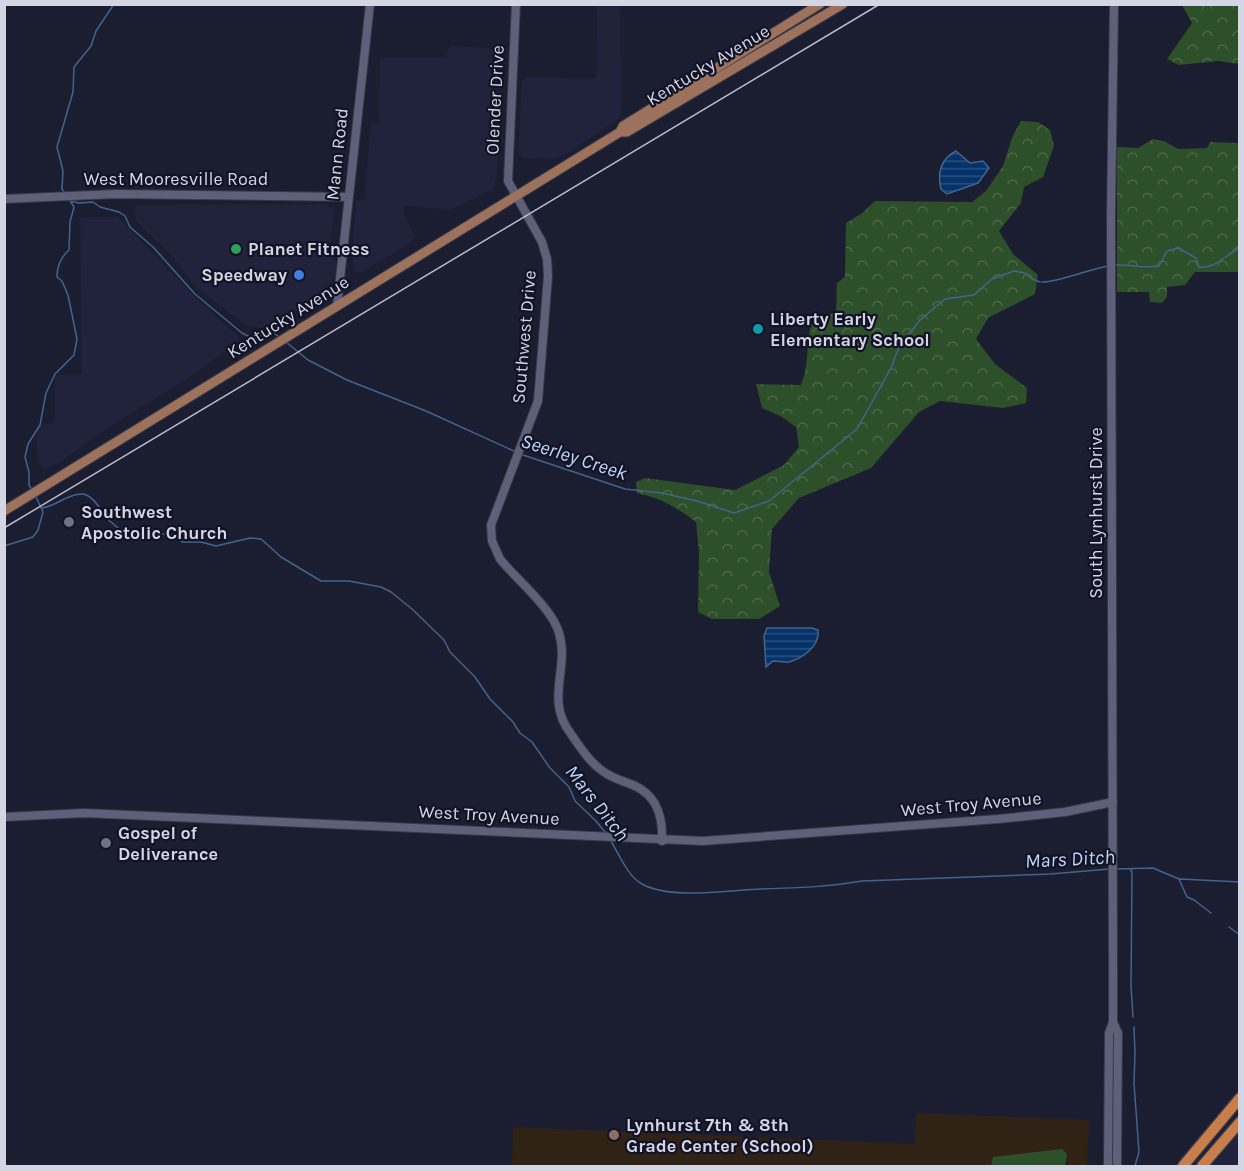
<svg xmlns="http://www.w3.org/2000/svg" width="1244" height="1171" font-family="Karla,sans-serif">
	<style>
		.built { fill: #21233c }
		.education { fill: #302316 }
		.forest { fill: url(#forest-crowns) }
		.park { fill: #2d4f29 }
		.water { fill: url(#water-rules); stroke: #43648e; stroke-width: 1.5 }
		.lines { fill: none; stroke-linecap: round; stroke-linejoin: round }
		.stream { stroke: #43648e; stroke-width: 1.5 }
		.secondary-casing { stroke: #373848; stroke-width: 10 }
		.primary-casing { stroke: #373848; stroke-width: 11 }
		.highway-casing { stroke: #373848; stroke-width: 13 }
		.secondary { stroke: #5d6078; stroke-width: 8 }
		.primary { stroke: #9d725c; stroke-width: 9 }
		.highway { stroke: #c87e4a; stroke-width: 10 }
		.rail { stroke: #b9bbca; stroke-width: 1.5 }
		.leisure-dot { fill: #2e9e5b; stroke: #121326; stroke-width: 2 }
		.shop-dot { fill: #3f7fe0; stroke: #121326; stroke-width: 2 }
		.culture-dot { fill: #0f9aa8; stroke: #121326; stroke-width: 2 }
		.worship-dot { fill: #6b7280; stroke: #121326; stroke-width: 2 }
		.education-dot { fill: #8d6e63; stroke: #121326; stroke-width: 2 }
		.labels { text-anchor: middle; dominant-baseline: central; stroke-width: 4.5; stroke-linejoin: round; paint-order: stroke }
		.street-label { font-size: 18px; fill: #d4d6e4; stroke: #121326 }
		.poi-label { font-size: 18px; font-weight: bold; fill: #d4d6e4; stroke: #121326; text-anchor: start }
		.water-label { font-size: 20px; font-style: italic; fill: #bdd6f8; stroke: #121326 }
	</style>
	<defs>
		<pattern id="forest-crowns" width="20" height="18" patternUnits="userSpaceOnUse" patternTransform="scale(1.5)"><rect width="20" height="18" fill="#2d4f29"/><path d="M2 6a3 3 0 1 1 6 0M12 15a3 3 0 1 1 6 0" fill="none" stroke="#4b6848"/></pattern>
		<pattern id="water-rules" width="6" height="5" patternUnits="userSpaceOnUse" patternTransform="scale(1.5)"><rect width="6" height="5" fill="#053369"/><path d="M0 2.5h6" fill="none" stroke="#29507e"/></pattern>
	</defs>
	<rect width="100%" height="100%" fill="#1b1d30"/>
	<path class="built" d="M597 5H620L621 117 568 153 555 159 522 158 518 152 522 81 527 77 596 79Z
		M450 46 488 48 493 50 491 116 498 132 497 176 492 190 451 210 404 205 403 211 415 237 410 243 360 273 355 271 352 257 356 201 364 200 371 123 379 122 380 58H446Z
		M328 204 334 210 330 251 338 267 334 278 321 296 269 326 262 328 247 326 195 286 173 257 136 221 135 205Z
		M80 217H118L200 302 239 337V341L187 379 109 427 59 463 45 468 38 464 36 436 40 426 55 422V375L80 374 82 372Z
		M1239 1133V1166H1212Z"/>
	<path class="education" d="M916 1113 1089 1120 1087 1166H512L513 1127 915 1144Z"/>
	<path class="forest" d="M1182 5H1239V64L1218 61 1179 65 1167 59 1192 23Z
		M1021 121 1038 122 1050 130 1054 146 1043 177 1024 187 1021 203 999 231 1013 254 1038 275 1035 294 988 318 976 339 995 364 1027 388 1026 403 1003 408 940 401 919 412 871 468 799 498 772 529 769 572 780 606 759 619H712L698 612 699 553 696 522C678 508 660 498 637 493L636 482 645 478 735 490 784 465 799 447 796 427 782 417 762 408 756 384 801 385C809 366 806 345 811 325L836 311 837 283 845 277 846 223 861 214 875 201 972 202 986 191 1003 166 1013 135Z
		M1153 139 1164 141 1178 149 1207 148 1210 142 1239 143V272H1195L1185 285 1167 287V297L1162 303 1150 302 1149 292H1117V147L1138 148Z"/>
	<path class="park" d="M1062 1149 1067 1154 1065 1166H991L993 1157Z"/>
	<path class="water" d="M956 151 970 163 983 161 989 168 978 183 947 194 941 189C937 172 941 159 956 151Z
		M767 628H812L818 630C820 646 803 658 789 662 784 662 777 661 773 661L766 667 764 636Z"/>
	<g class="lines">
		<path class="stream" d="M64 192 62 189 63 171 57 147 73 92 74 67 91 46 96 31 114 4
			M70 201 79 203 93 202 100 207 119 212 125 216 130 227 153 247 195 294 242 333 250 337 274 333 279 337
			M1115 265C1131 264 1144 269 1159 266L1167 251 1178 248 1196 258 1199 267C1216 269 1226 254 1240 248
			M1042 282C1055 283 1090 269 1108 266
			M286 342 308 360 347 380 426 411 516 452
			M520 454 625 489 662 493 697 501 734 513 769 501 857 429 891 368 899 347 920 320 945 299 974 295 992 279 1014 271 1025 273 1032 279 1040 282
			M32 490 29 485V472L25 457 28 444 40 425 46 393 55 374 74 355 77 339 68 295 62 281 57 277C57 267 61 257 69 250L70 222 74 207 71 202
			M42 508C57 506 67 494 81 494 95 494 101 514 111 522 118 529 130 535 139 538L153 534H170L182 542H201L216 546 250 538 261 539 281 557 321 581H349L381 587 391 592 412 609 444 640 450 652 475 677 490 699 513 722 520 733 532 742 550 768 569 787 575 801 595 820 606 833
			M4 546 33 537 38 530 43 512 36 497
			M610 840C619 853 627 876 642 884 671 900 728 890 761 889 795 888 828 887 862 881L1050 874 1110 869
			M1115 869 1153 868 1179 879 1187 897 1194 900 1211 913
			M1130 869 1132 872 1131 986 1133 1017
			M1180 879 1240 882
			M1229 927 1240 935
			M1134 1027 1135 1053 1134 1083 1139 1152 1135 1166"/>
		<g class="secondary-casing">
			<path id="secondary" d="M516 4 508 181 542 242 547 259 548 276 538 401 491 525 492 541 500 559C516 579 552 608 559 633 570 669 544 699 571 734 580 747 590 763 604 772 612 778 623 781 633 785 657 795 663 816 662 841
				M1114 4 1111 215 1113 972V1022L1118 1033 1117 1166
				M4 199 115 194 349 197
				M337 306 370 4
				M4 817 84 813 703 841 998 819 1065 812 1113 802
				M1108 1166 1109 1033 1113 1022"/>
		</g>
		<g class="primary-casing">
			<path id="primary" d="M620 132 623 126 820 4
				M4 511 620 132H627L843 4"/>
		</g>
		<g class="highway-casing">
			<path id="highway" d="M1183 1166 1240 1098
				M1202 1166 1240 1122"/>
		</g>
		<use href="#secondary" class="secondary"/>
		<use href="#primary" class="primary"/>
		<use href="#highway" class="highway"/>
		<path class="rail" d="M4 528 880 4"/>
	</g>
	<circle class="leisure-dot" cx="236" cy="249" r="6"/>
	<circle class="shop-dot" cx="299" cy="275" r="6"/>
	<circle class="culture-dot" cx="758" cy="329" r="6"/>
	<g class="worship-dot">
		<circle cx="69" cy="522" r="6"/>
		<circle cx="106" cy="843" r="6"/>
	</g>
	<circle class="education-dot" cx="614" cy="1135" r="6"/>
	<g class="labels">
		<g class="street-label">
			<text transform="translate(708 65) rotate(-31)">Kentucky Avenue</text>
			<text transform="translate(495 100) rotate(-87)">Olender Drive</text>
			<text transform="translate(337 154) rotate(-84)">Mann Road</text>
			<text x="176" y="179">West Mooresville Road</text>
			<text transform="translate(288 317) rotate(-32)">Kentucky Avenue</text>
			<text transform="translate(524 337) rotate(-85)">Southwest Drive</text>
			<text transform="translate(1096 513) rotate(-90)">South Lynhurst Drive</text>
			<text transform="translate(971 804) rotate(-5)">West Troy Avenue</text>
			<text transform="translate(489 815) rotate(3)">West Troy Avenue</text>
		</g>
		<g class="poi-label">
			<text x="248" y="249">Planet Fitness</text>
			<text x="287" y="275" text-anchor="end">Speedway</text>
			<text x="770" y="319">Liberty Early<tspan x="770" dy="21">Elementary School</tspan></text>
			<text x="81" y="512">Southwest<tspan x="81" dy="21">Apostolic Church</tspan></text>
			<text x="118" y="833">Gospel of<tspan x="118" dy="21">Deliverance</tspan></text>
			<text x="626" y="1125">Lynhurst 7th &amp; 8th<tspan x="626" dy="21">Grade Center (School)</tspan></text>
		</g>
		<g class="water-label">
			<text transform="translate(574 457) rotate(18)">Seerley Creek</text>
			<text transform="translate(597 803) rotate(52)">Mars Ditch</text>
			<text transform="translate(1070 859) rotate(-3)">Mars Ditch</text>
		</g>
	</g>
	<rect width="1244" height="1171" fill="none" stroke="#d4d6e4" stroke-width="12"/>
</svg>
